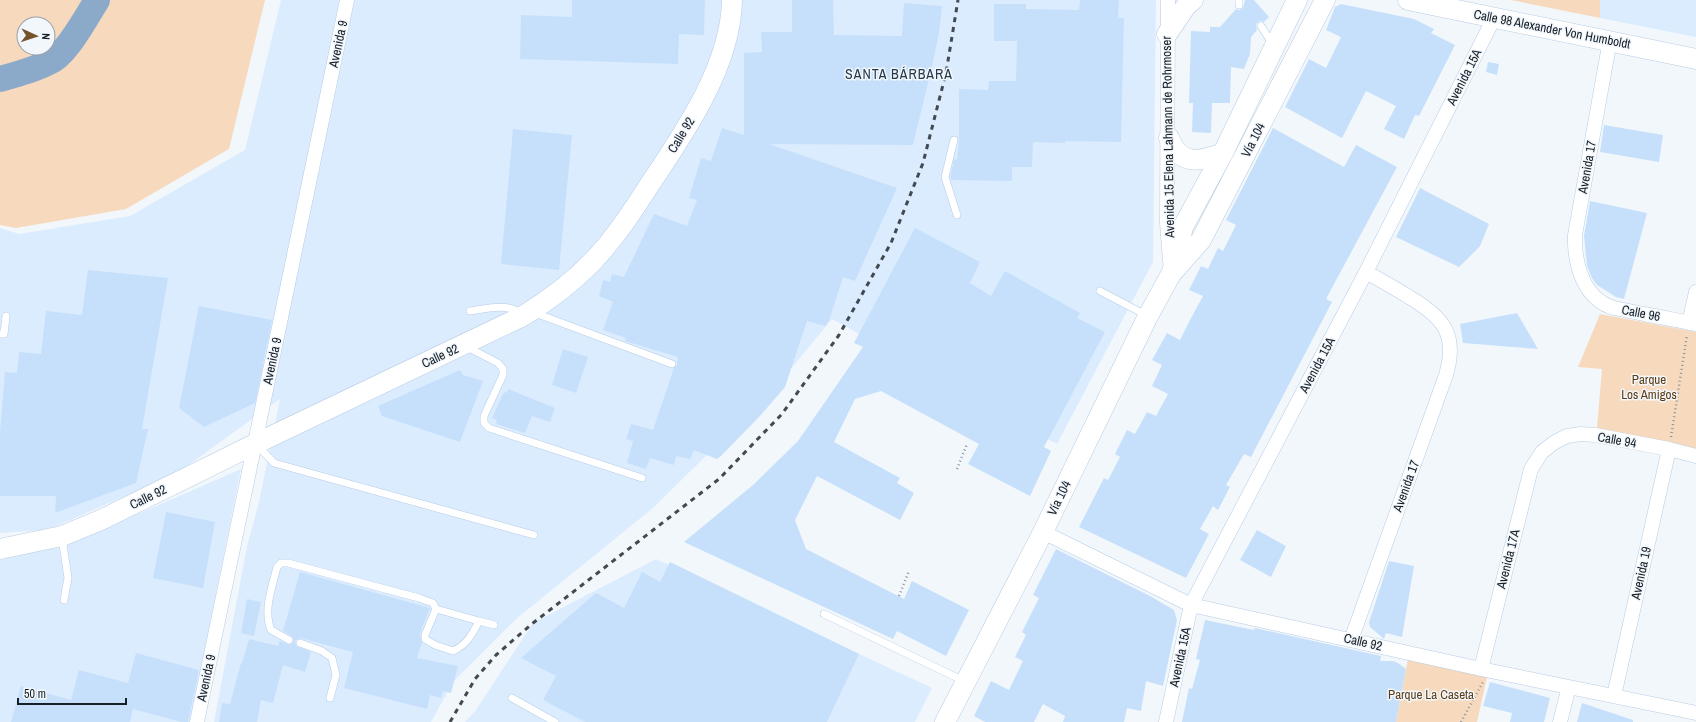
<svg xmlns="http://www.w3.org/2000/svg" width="1696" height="722" font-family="'Archivo Narrow',sans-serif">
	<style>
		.built { fill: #dbecff }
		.green { fill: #f7dabd; fill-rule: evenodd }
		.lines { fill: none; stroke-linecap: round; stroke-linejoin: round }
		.river { stroke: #8baaca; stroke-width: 26 }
		.building { fill: #c6e0fb }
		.lane-casing { stroke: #b6cce4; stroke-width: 8 }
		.street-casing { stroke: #b6cce4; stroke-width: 15 }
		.secondary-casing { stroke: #b6cce4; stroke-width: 21 }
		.path { stroke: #8c9299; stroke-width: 2.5; stroke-dasharray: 1 3; stroke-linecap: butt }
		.lane { stroke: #fff; stroke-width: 7 }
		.street { stroke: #fff; stroke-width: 14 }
		.secondary { stroke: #fff; stroke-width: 20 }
		.rail { stroke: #424951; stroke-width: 3; stroke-dasharray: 5 5; stroke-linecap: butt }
		.labels { text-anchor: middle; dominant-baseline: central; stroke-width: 3; stroke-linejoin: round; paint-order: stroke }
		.street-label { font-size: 13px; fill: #161e27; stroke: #f2f7fc }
		.park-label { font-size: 13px; fill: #5d3c15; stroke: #f2f7fc }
		.neighbourhood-label { font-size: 14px; letter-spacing: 1px; fill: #27394c; stroke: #f2f7fc }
	</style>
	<rect width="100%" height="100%" fill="#f2f7fc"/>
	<path class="built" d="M281 0H1156L1153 262 1057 444 832 319 775 388 653 508 516 619 453 682 431 722H214L247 546 259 502 280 399 176 474 47 530 0 533V228L19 234 130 216 245 150Z
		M1600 0H1696V37L1600 18Z
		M241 469 190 722H0V560L54 546 145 511Z
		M656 559 932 688 915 722H465L476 710 533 623Z"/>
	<path class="green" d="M0 0H265L229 149 126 209 16 228 0 225ZM24 24H48V48H24Z
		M1511 0H1600V18Z
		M1600 314 1696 332V449L1597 428 1602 369 1578 367Z
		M1408 659 1487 677 1477 722H1396Z"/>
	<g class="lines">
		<path class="river" d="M0 79C18 74 37 69 53 60 69 50 87 16 97 0"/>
	</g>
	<path class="building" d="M572 0H705L704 35 679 34 678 64 520 59 521 15 572 17Z
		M792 0H833L834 35 902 36 904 3 942 6 939 33 933 62 913 145 769 144 897 188 855 281 843 277 829 321 825 326 807 321 785 387 760 416 721 456 717 459 694 450 690 459 676 456 674 465 650 458 646 469 627 463 633 441 626 439 631 424 653 430 674 368 677 365 678 357 625 341 626 338 603 330 613 302 599 296 603 280 610 282 612 274 624 277 654 214 687 226 697 200 689 198 701 158 711 161 722 128 744 135V53L762 52 761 32H792Z
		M1080 0H1119L1118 18H1124L1121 142 1065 141V143L1033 142 1032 167H1012V181L951 180V174L954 159 957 160 959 141V89L988 90 989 81H1016L1017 41H994V4H1026V9L1079 10Z
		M1245 0H1254L1269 17 1264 22 1260 21 1256 24 1257 30 1251 37 1250 54 1244 69 1231 67 1230 103H1212L1211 133 1192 132 1193 103H1189L1191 31 1210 32V27H1220L1236 9 1239 10 1243 8Z
		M1341 4 1414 19 1434 29 1431 33 1455 45 1419 116 1415 115 1404 139 1384 129 1396 106 1366 91 1342 138 1285 107 1309 59 1326 68 1341 37 1326 30 1335 7Z
		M1488 62 1499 64 1497 75 1486 72Z
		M1604 125 1663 135 1659 162 1600 152Z
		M1273 128 1344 167 1356 145 1397 167 1326 299 1332 302 1251 457 1244 454 1226 485 1230 487 1218 510 1213 506 1200 529 1209 534 1186 578 1079 527 1104 478 1108 480 1120 457 1115 454 1127 430 1135 434 1147 412 1156 416 1168 394 1152 386 1162 365 1152 360 1167 333 1180 340 1190 320 1203 296 1189 290 1201 266 1208 269 1218 248 1223 251 1236 225 1226 220Z
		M513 129 572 135 559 270 501 264Z
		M1420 188 1489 224 1480 246 1459 267 1396 237Z
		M1590 201 1647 213 1624 299 1616 297 1597 285 1592 278 1587 266 1584 236Z
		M915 228 980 262 970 283 991 296 1005 271 1080 313 1077 318 1105 332 1044 447 1051 451 1030 496 968 464 979 444 881 391 855 399 834 442 900 478 897 483 914 493 900 520 817 476 795 520 806 549 904 599 912 581 969 610 946 656 897 631 893 639 684 542 753 485 798 441 863 347 854 343Z
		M88 270 168 278 142 429H148L136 483 55 513 56 496H0V432L5 372 17 373 19 352 41 354 46 311 82 315Z
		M199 306 272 320 255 403 204 427 179 408Z
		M1517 313 1538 349 1463 343 1460 324Z
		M563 349 588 357 576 393 552 385Z
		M460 370 463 375 483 381 460 442 382 416 378 406Z
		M508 389 555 408 550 422 532 416 525 433 496 424 497 420 492 418 504 392 507 393Z
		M166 512 215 522 203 588 153 578Z
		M1257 530 1286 546 1271 577 1240 560Z
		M1056 549 1150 596 1174 610 1177 620 1163 686 1146 681 1141 711 1127 708 1124 722H1063L1065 716 1043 704 1034 722H985L974 716 991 681 1009 690 1023 661 1015 657 1026 635 1022 632 1039 598 1033 595Z
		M1389 561 1414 566 1402 637 1386 633 1384 639 1370 627 1369 622Z
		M670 562 859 654 827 722H585L543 700 556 676 521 658 596 593 624 608 642 572 660 582Z
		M300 572 430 608 420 633 422 643 417 658 458 666 451 693 443 691 441 698 430 695 427 709 344 688 353 652 300 638 295 641 296 646 311 652 305 672 283 665 273 703 261 700 257 722H219L222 703 230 704 241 663H242L249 639 278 646 280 641 289 645 294 642 293 637 283 631Z
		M247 599 261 602 254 636 241 633Z
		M1205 620 1254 630 1255 628 1381 656 1380 661H1393L1398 663 1406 669 1396 722H1182L1189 688 1192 689 1200 660 1196 659Z
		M136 653 199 670 188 722H181L133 709 130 722H11L21 686 71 700 79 670 128 683Z
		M1490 682 1550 698 1544 722H1510L1512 713 1483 706Z
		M1582 703 1633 720V722H1577Z"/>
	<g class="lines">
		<g class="lane-casing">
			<path id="lane" d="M1239 0V5
				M1261 26 1273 45
				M954 140 945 177 957 215
				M1100 291 1146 315
				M470 311C486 309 507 302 521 314
				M535 313 672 364
				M0 334H4L6 316
				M467 347 498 363 503 369V375L484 416V423L489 428 642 478
				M257 445 274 463 534 535
				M62 538 68 578 64 600
				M824 614 964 681
				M479 621 494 625
				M289 640 271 630C263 610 272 588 277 567L281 563H288L419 598 433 603 436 609 479 621C473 633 467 645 453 651L435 645 425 639V635L436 609
				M300 643 322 651 332 658 336 675 330 698
				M512 698 555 722"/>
		</g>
		<g class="street-casing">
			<path id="street" d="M1168 0 1167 223 1170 261
				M1610 40 1575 235C1574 263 1583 299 1614 308 1624 310 1634 312 1644 314 1662 317 1679 321 1696 324
				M1689 323 1696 292
				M1043 532 1191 605 1481 669 1696 713
				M1351 640 1446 375C1458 334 1443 317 1409 297 1395 288 1380 280 1366 272
				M1481 669 1531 469 1542 452 1555 442 1567 436 1581 434 1595 435 1669 449 1696 456
				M1614 696 1669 449
				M197 722 347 0
				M1166 722 1191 605 1366 272 1494 18
				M1560 722 1569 687"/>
		</g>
		<g class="secondary-casing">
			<path id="secondary" d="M1408 0 1696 59
				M1167 34 1186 6 1193 0
				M1169 138C1180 166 1199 162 1223 153
				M1172 272 1183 227 1223 153 1297 0
				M0 549 62 536 103 519 255 444 523 316C549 300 573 282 594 260 616 237 633 210 650 184 685 132 731 65 732 0
				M945 722 1043 532 1148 316 1171 274 1201 240 1325 0"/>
		</g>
		<path class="path" d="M1671 437 1687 335
			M957 469 967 444
			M899 596 909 571
			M1461 722 1483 682"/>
		<use href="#lane" class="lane"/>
		<use href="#street" class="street"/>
		<use href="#secondary" class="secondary"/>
		<path class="rail" d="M450 722 475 679 496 655 533 623 719 479 782 414 839 335 891 243 923 163 946 73 958 0"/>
	</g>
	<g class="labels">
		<g class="street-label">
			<text transform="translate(1552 29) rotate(11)">Calle 98 Alexander Von Humboldt</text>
			<text transform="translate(338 44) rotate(-78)">Avenida 9</text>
			<text transform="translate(1464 77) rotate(-63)">Avenida 15A</text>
			<text transform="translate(681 135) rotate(-59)">Calle 92</text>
			<text transform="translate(1168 137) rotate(-91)">Avenida 15 Elena Lahmann de Rohrmoser</text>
			<text transform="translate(1253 140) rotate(-63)">Vía 104</text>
			<text transform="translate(1587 167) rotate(-80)">Avenida 17</text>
			<text transform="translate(1641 313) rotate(11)">Calle 96</text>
			<text transform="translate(440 356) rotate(-25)">Calle 92</text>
			<text transform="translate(272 361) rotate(-78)">Avenida 9</text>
			<text transform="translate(1317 365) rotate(-62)">Avenida 15A</text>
			<text transform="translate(1617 440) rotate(10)">Calle 94</text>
			<text transform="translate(1406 486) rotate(-70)">Avenida 17</text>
			<text transform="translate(148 497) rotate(-26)">Calle 92</text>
			<text transform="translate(1059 498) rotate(-64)">Vía 104</text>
			<text transform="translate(1508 559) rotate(-76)">Avenida 17A</text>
			<text transform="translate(1641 573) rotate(-78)">Avenida 19</text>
			<text transform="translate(1363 642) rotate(13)">Calle 92</text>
			<text transform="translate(1180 657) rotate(-78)">Avenida 15A</text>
			<text transform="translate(206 678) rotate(-78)">Avenida 9</text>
		</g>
		<g class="park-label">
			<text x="1649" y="379">Parque<tspan x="1649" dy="15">Los Amigos</tspan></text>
			<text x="1431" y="694">Parque La Caseta</text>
		</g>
		<g class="neighbourhood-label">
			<text x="899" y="74">SANTA BÁRBARA</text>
		</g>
	</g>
	<g transform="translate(36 36) rotate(93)"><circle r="19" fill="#f2f7fc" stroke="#9aa0a7"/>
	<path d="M0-3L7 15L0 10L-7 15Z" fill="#76532b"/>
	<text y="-6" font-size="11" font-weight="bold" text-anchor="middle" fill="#161e27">N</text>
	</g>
	<path d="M18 698v6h108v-6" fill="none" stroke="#161e27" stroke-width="2"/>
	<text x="24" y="698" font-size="12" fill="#161e27" stroke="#f2f7fc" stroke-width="3" paint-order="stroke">50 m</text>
</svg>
